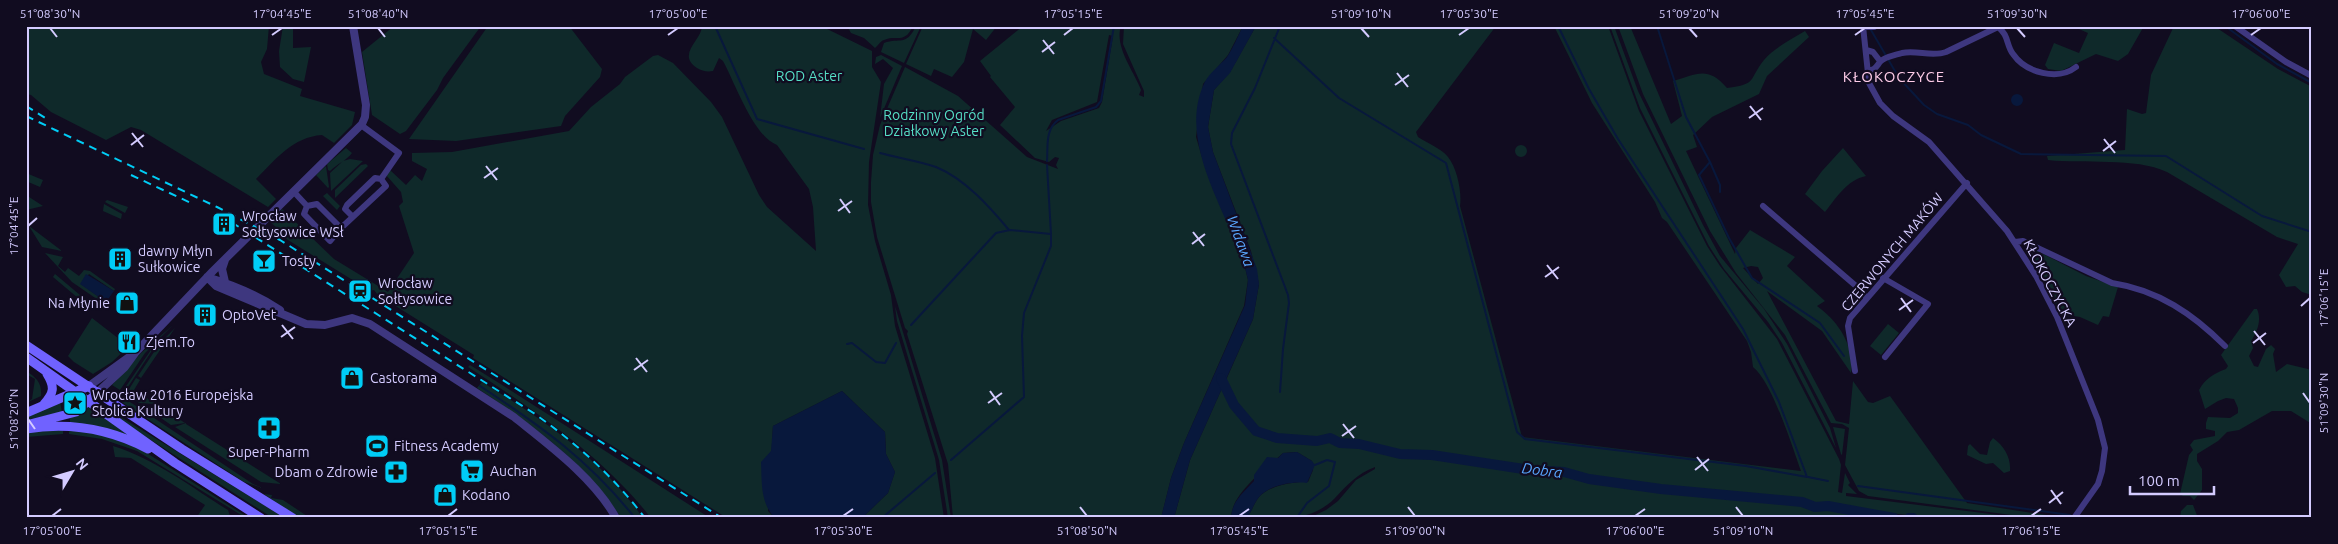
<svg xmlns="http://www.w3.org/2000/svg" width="2338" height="544" font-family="Ubuntu,sans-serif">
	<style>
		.green { fill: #0f292a; fill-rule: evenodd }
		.water { fill: #08183c }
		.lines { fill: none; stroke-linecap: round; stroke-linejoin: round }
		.stream { stroke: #08183c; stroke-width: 2 }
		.river { stroke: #08183c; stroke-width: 10 }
		.minor { stroke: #3e377f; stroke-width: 6 }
		.tertiary { stroke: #3e377f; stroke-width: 8 }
		.secondary { stroke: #7062ff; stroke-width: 9 }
		.rail { stroke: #00cdf6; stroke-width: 2; stroke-dasharray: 8 6; stroke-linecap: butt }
		.ticks { fill: none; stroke: #d4cbff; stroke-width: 2 }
		.labels { text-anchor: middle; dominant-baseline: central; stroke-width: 4.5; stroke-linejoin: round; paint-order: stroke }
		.park-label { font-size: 14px; fill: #56dfc6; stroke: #110c20 }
		.poi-label { font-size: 14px; fill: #d4cbff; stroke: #110c20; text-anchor: start }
		.street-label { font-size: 14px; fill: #d4cbff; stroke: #110c20 }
		.neighbourhood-label { font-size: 15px; letter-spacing: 1px; fill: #ffcde9; stroke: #110c20 }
		.water-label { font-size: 15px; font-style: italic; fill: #59a7ff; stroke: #110c20 }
		.neatline { fill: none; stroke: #d4cbff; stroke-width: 2 }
		.ticks-label { font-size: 12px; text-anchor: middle; fill: #d4cbff }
	</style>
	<rect width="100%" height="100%" fill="#110c20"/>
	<path class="green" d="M26 26H269L267 49 261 62 264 74 302 89 300 96 355 112 352 125 334 143 322 135C293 137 276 159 256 179L276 199 268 207 141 130 131 127 106 140 51 112 31 95 26 94Z
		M283 26H293V48L311 47 304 82 293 79 280 67 279 51Z
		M394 26H481L443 78 437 90 406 131 400 134 372 115 362 52Z
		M488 26H569L602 69 600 77 565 116 561 126 456 141 409 139Z
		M702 26H821L872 51V67L881 82 869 162 868 205 875 241 891 295 895 326 935 458 944 518H862L888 493 895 472 886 454 885 432 842 391 773 426 768 511 775 518H727L473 358 474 355 378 295 374 290 370 291 357 280 351 279 275 232 276 227 270 222 282 209 334 259 388 292 414 253 399 206 403 202 401 192 386 175 390 170 406 185 415 175 422 181 427 169 412 161V153L452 152 569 131 591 107 620 84 625 77 653 56 658 55 673 63 711 102 722 117 759 195 767 207 816 251 813 207 809 189 777 145C754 137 735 83 723 61L719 58 713 71C707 72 702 71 697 68 676 54 702 40 702 26Z
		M847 26H913C904 45 897 34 884 40 880 41 878 46 875 48L864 38 851 33Z
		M916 26H921L904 63 881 52 884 43C900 37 906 47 916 26Z
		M923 26H997L986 40 973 29 964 62 952 77 934 69 931 76 906 64Z
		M1023 26H1121C1114 47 1134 71 1141 90L1139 95 1144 97V91L1123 44 1124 26H1243L1228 55 1203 84 1196 137 1202 157 1244 263 1248 280 1244 306 1184 443 1171 478 1161 518H953L948 464 907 334 908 331 905 328 877 237 871 202V182L873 155 880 125 905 67 958 96 1027 157 1058 169 1056 165 1059 158 1055 157 1049 162 1035 158 1000 125 1015 107 990 77 991 76 980 61ZM1109 35 1113 36 1102 102 1099 108 1061 121 1046 131 1052 120 1097 102Z
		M1256 26H1496L1416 132 1418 137C1427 143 1442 149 1448 157 1457 168 1462 192 1460 206L1522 437 1801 471C1792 446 1772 382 1753 367L1751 352 1747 341 1667 222 1662 218 1655 202 1592 103 1554 26H1608L1639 111 1707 246 1720 266 1777 339 1839 459 1841 465 1838 492 1842 493 1845 473 1850 483 1848 485 1857 494 1846 493V496L2023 518H1933L1812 504 1799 500 1663 488 1596 478 1567 471 1535 469 1439 454 1398 452 1358 441H1345L1331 436 1307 439 1274 435 1267 434 1255 426 1235 405 1228 391 1226 380 1253 319 1259 284 1251 251 1213 152 1208 127 1214 90 1230 72Z
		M1610 26H1614L1638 91 1703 225 1720 256 1764 309 1787 344 1830 428 1836 448 1782 343 1768 322 1724 269 1709 246 1640 108Z
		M1618 26H1630L1671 124 1682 116 1673 81C1696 75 1707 65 1727 88 1758 84 1748 80 1764 60 1774 48 1792 39 1805 31L1809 37 1767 76 1759 94 1712 117 1693 135 1697 147 1686 151 1735 254 1736 248 1750 230 1795 257 1787 266 1825 301 1817 306C1838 321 1855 346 1851 373L1822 331 1767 291 1836 421 1849 424 1853 381 1868 402 1873 403 1890 396 1967 503 2053 516V518H2034L1868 496 1859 491 1845 465 1849 428 1842 424 1831 423 1785 335 1736 273 1710 231 1643 94ZM1751 266 1758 267 1763 278 1758 284 1743 268Z
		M2072 26H2144L2128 54 2118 61 2096 54 2061 71 2048 69 2045 65 2054 43 2079 53 2088 33Z
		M2174 26H2214L2278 69 2312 87V295L2302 292 2295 286 2286 287 2279 275 2298 244 2277 237 2167 172C2135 157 2084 164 2048 160L2047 156 2125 150 2127 109 2142 114 2146 113 2151 75Z
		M881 55 902 66 880 118 884 84 893 68 883 59 875 64 876 57Z
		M1515 151a6 6 0 1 1 12 0a6 6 0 1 1-12 0Z
		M346 148 352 153C347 160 337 164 330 171L328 170 327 164Z
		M1843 148 1866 176C1847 180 1837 197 1825 212L1805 194 1822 171Z
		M350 159 363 161 331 191 330 173 343 161Z
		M366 164 368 166 335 198V190L361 165Z
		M326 166 329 187 328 188 316 175Z
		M26 173 43 180 40 187 26 181Z
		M327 193 340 206 337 210 323 196Z
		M26 195 43 206 26 210Z
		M107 200 128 207 125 213 105 202Z
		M104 204 122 214 121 219 103 211Z
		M29 226 62 251 42 247Z
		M2024 244 2086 276 2118 287 2109 317 2103 316 2098 325 2080 317 2061 314Z
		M45 253 63 257 58 266 65 272 68 268 79 276 84 270 90 271 115 289 114 291 89 274 81 284 106 302 104 304 72 282Z
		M55 274 80 295 78 298 53 277Z
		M895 306 942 460 951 518H948L939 460 897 321Z
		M2254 309H2257C2262 320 2257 332 2251 341L2253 348 2249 356 2254 366 2258 367 2266 349 2271 345 2275 349 2273 354 2276 372 2287 364 2312 370V424L2291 411H2272L2239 430 2227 432 2218 441 2197 454V461L2202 469V490L2194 500 2190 496H2183L2180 494 2189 455 2193 450 2190 445 2194 440 2215 436V431L2206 429V423L2208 417 2230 418 2238 413V408L2234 399 2226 398 2218 401 2205 409 2199 390C2206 378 2213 374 2226 369L2228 366 2221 355Z
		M92 318 123 342 120 346 123 349 127 345 129 346 112 362 93 374 74 362 68 356Z
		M1888 324 1899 333 1881 355 1870 346Z
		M173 325 145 353 120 390 112 385 140 354Z
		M175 328 141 378 138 376 160 343Z
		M153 347V349L124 393 122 392Z
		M470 365 499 383 710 518H651C601 454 535 411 468 367Z
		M26 371C37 378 42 383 41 396L26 403 32 399 35 379 26 374Z
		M136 378 140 380 134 390 156 404 139 403 126 394Z
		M482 382C542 419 602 459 643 518H621C588 464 529 423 477 388Z
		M1223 386 1234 407 1256 433 1268 438 1315 443 1331 441 1339 445H1355L1393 454 1434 457 1521 470 1562 473 1596 481 1633 484 1668 491 1698 492 1797 502 1808 508 1885 518H1309L1326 510 1338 501 1356 480 1375 469V467C1357 474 1348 484 1335 498 1311 523 1278 518 1247 518 1252 511 1254 503 1259 497 1268 486 1294 481 1308 482L1313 470 1312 461 1297 452 1283 453C1265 470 1232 492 1231 518H1174L1190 460Z
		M112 390 253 484 263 488 244 482 120 401Z
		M60 402 62 412 26 420V417Z
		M98 403 285 518H273L101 408Z
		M159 406 185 423 171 425 145 407Z
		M88 407 137 438 70 424V417Z
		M186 423V424L281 484 261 482 175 427Z
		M1833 427 1845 429 1842 455 1841 454Z
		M63 429V434L26 437V432Z
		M69 430 100 434 142 450 249 518H246L137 451 102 439 69 434Z
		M1993 438C2004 446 2011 457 2010 471L2004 473 1993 463 1986 464 1967 455 1968 446 1970 444 1980 454 1987 455 1990 442Z
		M113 446C155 459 191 487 228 510L230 516 229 518H196L205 505 131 458 115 457Z
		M264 494 272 495 271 498 283 500 310 518H299Z
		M2187 505H2193L2198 518H2180L2181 511Z"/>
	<path class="water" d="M1243 26H1256L1230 73 1214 90 1208 127 1213 152 1257 269 1259 284 1253 319 1190 460 1174 518H1161L1171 478 1184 443 1245 305 1248 280 1244 263C1225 210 1179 142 1203 86 1207 75 1219 66 1227 57 1233 48 1238 36 1243 26Z
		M2011 100a6 6 0 1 1 12 0a6 6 0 1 1-12 0Z
		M86 274 114 291 106 302 80 284Z
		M842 391 885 432 886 454 895 472 888 493 862 518H775C760 503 762 482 761 462L771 451 773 426Z
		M1297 452 1312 461 1315 465 1307 483C1293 481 1269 485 1259 497 1254 503 1252 511 1247 518H1231C1232 501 1243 493 1254 481V475L1267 457 1278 458 1283 453Z"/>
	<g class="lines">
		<path class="stream" d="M715 26 757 119 864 149
			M1280 26 1255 88 1232 133 1231 144 1288 295 1289 303 1283 349 1280 392
			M1657 26 1686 117 1710 162 1699 175 1729 238 1752 278 1820 323 1844 356
			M2225 26 2277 64 2312 83
			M1871 30 1899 78 1924 105 1937 114 1968 125 1981 135 2021 154 2166 156 2262 216 2312 232
			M1274 38 1339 98 1446 163 1517 432 1525 439 1746 466 1807 477 1779 402 1743 329 1618 139 1589 89 1558 26
			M880 153C898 158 919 161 936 167 965 179 989 206 1009 230
			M1047 161C1048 146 1045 130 1058 120L1096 107 1101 101 1114 26
			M1710 162 1720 185V192
			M911 325 996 233 1010 230 1051 234 1047 165
			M847 344 852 343 876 362 885 363 896 343
			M480 386C541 426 589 460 635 518
			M951 460 1024 397 1022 336 1024 313 1051 246V234
			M1808 477 1828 481
			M1858 486 2070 515
			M1298 516 1307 503 1329 486 1335 462 1327 460 1315 465
			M2080 517 2081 518
			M882 518 935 473"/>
		<path class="river" d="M1221 378 1234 405 1256 431 1277 438 1317 441 1330 438 1340 443 1359 444 1400 454 1432 455 1530 470 1564 472 1589 479 1661 489 1802 502 1815 507 1828 506 1894 518
			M1909 518H1913"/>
		<path class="minor" d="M1863 26 1869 83 1880 103 1893 116 1929 142 2007 231 2036 276 2057 317 2098 420 2105 448 2102 471 2098 484 2074 518
			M2235 26 2286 62 2312 76
			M1863 27H1874
			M1998 27C2009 35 2006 45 2013 54 2026 73 2058 81 2076 67
			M1866 50 1873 52 1880 61
			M1868 71C1875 70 1876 67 1880 62 1884 57 1896 55 1902 53 1917 50 1932 57 1946 52L1998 27
			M361 125 399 153 381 179
			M294 192 307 206 317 204 341 228 386 186 381 179 375 178 347 205 345 209 353 217
			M307 206 304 214 330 241 341 228
			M1763 206 1856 286 1867 298
			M2015 242 2023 241 2112 283C2158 290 2193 314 2225 346
			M1883 278 1928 304 1885 357
			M1855 371 1848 326 1850 318 1967 183"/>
		<path class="tertiary" d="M207 277 216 286 306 324 325 325 352 318 370 324 514 417C549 445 594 478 616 518
			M207 277C233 285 258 295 280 310
			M225 282 222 269 225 260
			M89 386 136 352 213 271 362 124 365 117 366 105 353 26
			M98 392 125 367 136 352"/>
		<path class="secondary" d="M26 345 182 449 293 518
			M26 357 175 463 261 518
			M44 404C54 393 55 387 47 374
			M26 413 89 386
			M26 425 76 412 98 392
			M26 429C68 422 110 429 148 449"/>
		<path class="rail" d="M26 106 47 119
			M26 116 217 207 280 240 722 518
			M131 175 191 203
			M220 215 535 414C577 444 614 477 645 518"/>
	</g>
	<path class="ticks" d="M50 28 57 37M378 28 385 37M1361 28 1369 37M1689 28 1697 37M2017 28 2025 37M272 35 282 28M668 35 678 28M1064 35 1073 28M1459 35 1469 28M1855 35 1865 28M2251 35 2261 28M1043 40 1054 54M1042 52 1055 42M1397 73 1408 87M1395 85 1409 75M1750 106 1761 120M1749 118 1763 108M132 133 143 147M2104 139 2115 153M131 145 144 135M2103 151 2116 141M486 166 497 180M484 178 498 168M840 199 850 213M838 211 852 201M28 226 37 218M1193 232 1204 246M1192 244 1205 234M1547 265 1558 279M1545 277 1559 267M1901 298 1911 312M2301 306 2310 298M1899 310 1913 300M282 325 293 339M2254 331 2265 345M281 337 295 327M2253 343 2266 333M636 358 647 372M634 370 648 360M990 391 1000 405M2303 393 2310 403M988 403 1002 393M28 419 35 429M1343 424 1354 438M1342 436 1356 426M1697 457 1708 471M1695 470 1709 459M2051 490 2061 504M2049 503 2063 492M1080 507 1087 516M1408 507 1415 516M1736 507 1743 516M52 516 61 509M448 516 457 509M843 516 853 509M1239 516 1249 509M1635 516 1645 509M2031 516 2041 509"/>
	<defs>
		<g id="building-square" transform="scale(1.25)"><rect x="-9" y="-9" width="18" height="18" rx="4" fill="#00cdf6" stroke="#110c20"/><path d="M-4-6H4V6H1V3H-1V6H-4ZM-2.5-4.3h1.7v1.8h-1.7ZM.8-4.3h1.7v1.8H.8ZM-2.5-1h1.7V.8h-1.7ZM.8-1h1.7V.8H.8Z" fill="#111"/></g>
		<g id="bar-square" transform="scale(1.25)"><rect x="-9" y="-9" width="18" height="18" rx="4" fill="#00cdf6" stroke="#110c20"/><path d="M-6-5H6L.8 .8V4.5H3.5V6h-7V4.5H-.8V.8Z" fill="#111"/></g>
		<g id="station-square" transform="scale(1.25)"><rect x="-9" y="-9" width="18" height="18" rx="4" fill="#00cdf6" stroke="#110c20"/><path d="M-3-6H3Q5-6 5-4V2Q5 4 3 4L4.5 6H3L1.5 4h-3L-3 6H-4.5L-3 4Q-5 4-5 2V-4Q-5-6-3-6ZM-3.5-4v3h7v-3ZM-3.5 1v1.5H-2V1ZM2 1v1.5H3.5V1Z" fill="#111"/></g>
		<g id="shop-square" transform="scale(1.25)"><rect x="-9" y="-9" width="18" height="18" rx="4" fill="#00cdf6" stroke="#110c20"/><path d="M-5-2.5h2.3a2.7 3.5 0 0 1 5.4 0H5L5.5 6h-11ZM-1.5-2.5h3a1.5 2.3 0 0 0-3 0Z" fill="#111"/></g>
		<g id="restaurant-square" transform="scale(1.25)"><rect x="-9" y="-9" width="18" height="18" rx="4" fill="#00cdf6" stroke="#110c20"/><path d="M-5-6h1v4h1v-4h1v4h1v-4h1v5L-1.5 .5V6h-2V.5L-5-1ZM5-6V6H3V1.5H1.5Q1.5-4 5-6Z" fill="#111"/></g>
		<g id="sight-square" transform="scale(1.25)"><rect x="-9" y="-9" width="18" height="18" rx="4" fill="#00cdf6" stroke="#110c20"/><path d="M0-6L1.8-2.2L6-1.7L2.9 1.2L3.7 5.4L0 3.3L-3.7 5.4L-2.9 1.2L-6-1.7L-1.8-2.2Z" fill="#111"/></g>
		<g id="pharmacy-square" transform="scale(1.25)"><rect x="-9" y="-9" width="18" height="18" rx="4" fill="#00cdf6" stroke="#110c20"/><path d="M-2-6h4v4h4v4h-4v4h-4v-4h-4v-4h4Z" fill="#111"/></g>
		<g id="stadium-square" transform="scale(1.25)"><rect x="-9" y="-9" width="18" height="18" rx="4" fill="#00cdf6" stroke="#110c20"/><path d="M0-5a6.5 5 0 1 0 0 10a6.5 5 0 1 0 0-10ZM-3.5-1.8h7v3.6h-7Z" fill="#111"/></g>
		<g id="supermarket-square" transform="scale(1.25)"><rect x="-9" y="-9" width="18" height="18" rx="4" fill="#00cdf6" stroke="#110c20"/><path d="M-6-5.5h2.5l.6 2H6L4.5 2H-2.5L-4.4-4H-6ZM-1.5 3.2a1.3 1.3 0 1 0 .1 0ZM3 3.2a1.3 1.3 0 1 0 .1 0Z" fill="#111"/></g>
	</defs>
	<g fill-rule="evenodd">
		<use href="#building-square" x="224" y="224"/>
		<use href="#building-square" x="120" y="259"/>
		<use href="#bar-square" x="264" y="261"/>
		<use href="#station-square" x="360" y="291"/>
		<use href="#shop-square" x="127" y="303"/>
		<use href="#building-square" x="205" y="315"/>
		<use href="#restaurant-square" x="129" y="342"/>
		<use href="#shop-square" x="352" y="378"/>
		<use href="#sight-square" x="75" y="403"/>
		<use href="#pharmacy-square" x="269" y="428"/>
		<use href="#stadium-square" x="377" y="446"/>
		<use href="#supermarket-square" x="472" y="471"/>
		<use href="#pharmacy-square" x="396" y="472"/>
		<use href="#shop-square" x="445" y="495"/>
	</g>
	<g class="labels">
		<g class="park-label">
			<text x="809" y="76">ROD Aster</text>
			<text x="934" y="115">Rodzinny Ogród<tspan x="934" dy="16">Działkowy Aster</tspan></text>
		</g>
		<g class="poi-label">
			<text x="242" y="216">Wrocław<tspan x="242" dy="16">Sołtysowice WSł</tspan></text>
			<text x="138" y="251">dawny Młyn<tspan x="138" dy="16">Sułkowice</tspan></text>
			<text x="282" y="261">Tosty</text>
			<text x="378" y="283">Wrocław<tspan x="378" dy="16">Sołtysowice</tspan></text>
			<text x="110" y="303" text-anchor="end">Na Młynie</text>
			<text x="222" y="315">OptoVet</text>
			<text x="146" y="342">Zjem.To</text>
			<text x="370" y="378">Castorama</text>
			<text x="92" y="395">Wrocław 2016 Europejska<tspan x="92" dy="16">Stolica Kultury</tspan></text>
			<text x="394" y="446">Fitness Academy</text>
			<text x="269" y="452" text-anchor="middle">Super-Pharm</text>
			<text x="490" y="471">Auchan</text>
			<text x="378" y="472" text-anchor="end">Dbam o Zdrowie</text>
			<text x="462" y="495">Kodano</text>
		</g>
		<g class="street-label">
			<text transform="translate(1892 252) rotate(-50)">CZERWONYCH MAKÓW</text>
			<text transform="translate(2050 283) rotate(62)">KŁOKOCZYCKA</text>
		</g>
		<g class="neighbourhood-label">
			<text x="1894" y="76">KŁOKOCZYCE</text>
		</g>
		<g class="water-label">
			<text transform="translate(1241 241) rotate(70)">Widawa</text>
			<text transform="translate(1542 470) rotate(7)">Dobra</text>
		</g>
	</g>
	<rect width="2338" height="544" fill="none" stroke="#110c20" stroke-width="55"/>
	<g transform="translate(72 472) rotate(52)" stroke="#110c20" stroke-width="4" paint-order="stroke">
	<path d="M0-4L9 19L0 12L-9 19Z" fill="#d4cbff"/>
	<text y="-8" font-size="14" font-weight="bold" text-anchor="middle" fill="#d4cbff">N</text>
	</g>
	<path d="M2130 486v8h84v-8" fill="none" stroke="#d4cbff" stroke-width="2.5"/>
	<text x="2138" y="486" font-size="15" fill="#d4cbff" stroke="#110c20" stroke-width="4" paint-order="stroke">100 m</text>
	<rect x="28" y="28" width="2282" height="488" class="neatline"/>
	<g class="ticks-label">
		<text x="50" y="18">51°08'30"N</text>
		<text x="282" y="18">17°04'45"E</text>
		<text x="378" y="18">51°08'40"N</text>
		<text x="678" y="18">17°05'00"E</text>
		<text x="1073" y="18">17°05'15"E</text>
		<text x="1361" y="18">51°09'10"N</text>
		<text x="1469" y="18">17°05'30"E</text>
		<text x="1689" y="18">51°09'20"N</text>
		<text x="1865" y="18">17°05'45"E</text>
		<text x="2017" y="18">51°09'30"N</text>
		<text x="2261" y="18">17°06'00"E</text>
		<text transform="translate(14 226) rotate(-90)" y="4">17°04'45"E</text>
		<text transform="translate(2324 298) rotate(-90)" y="4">17°06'15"E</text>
		<text transform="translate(2324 403) rotate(-90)" y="4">51°09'30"N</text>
		<text transform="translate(14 419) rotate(-90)" y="4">51°08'20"N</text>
		<text x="52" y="535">17°05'00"E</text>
		<text x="448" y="535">17°05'15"E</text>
		<text x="843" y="535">17°05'30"E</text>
		<text x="1087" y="535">51°08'50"N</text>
		<text x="1239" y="535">17°05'45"E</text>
		<text x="1415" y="535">51°09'00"N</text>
		<text x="1635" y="535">17°06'00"E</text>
		<text x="1743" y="535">51°09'10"N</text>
		<text x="2031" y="535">17°06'15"E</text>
	</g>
</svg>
